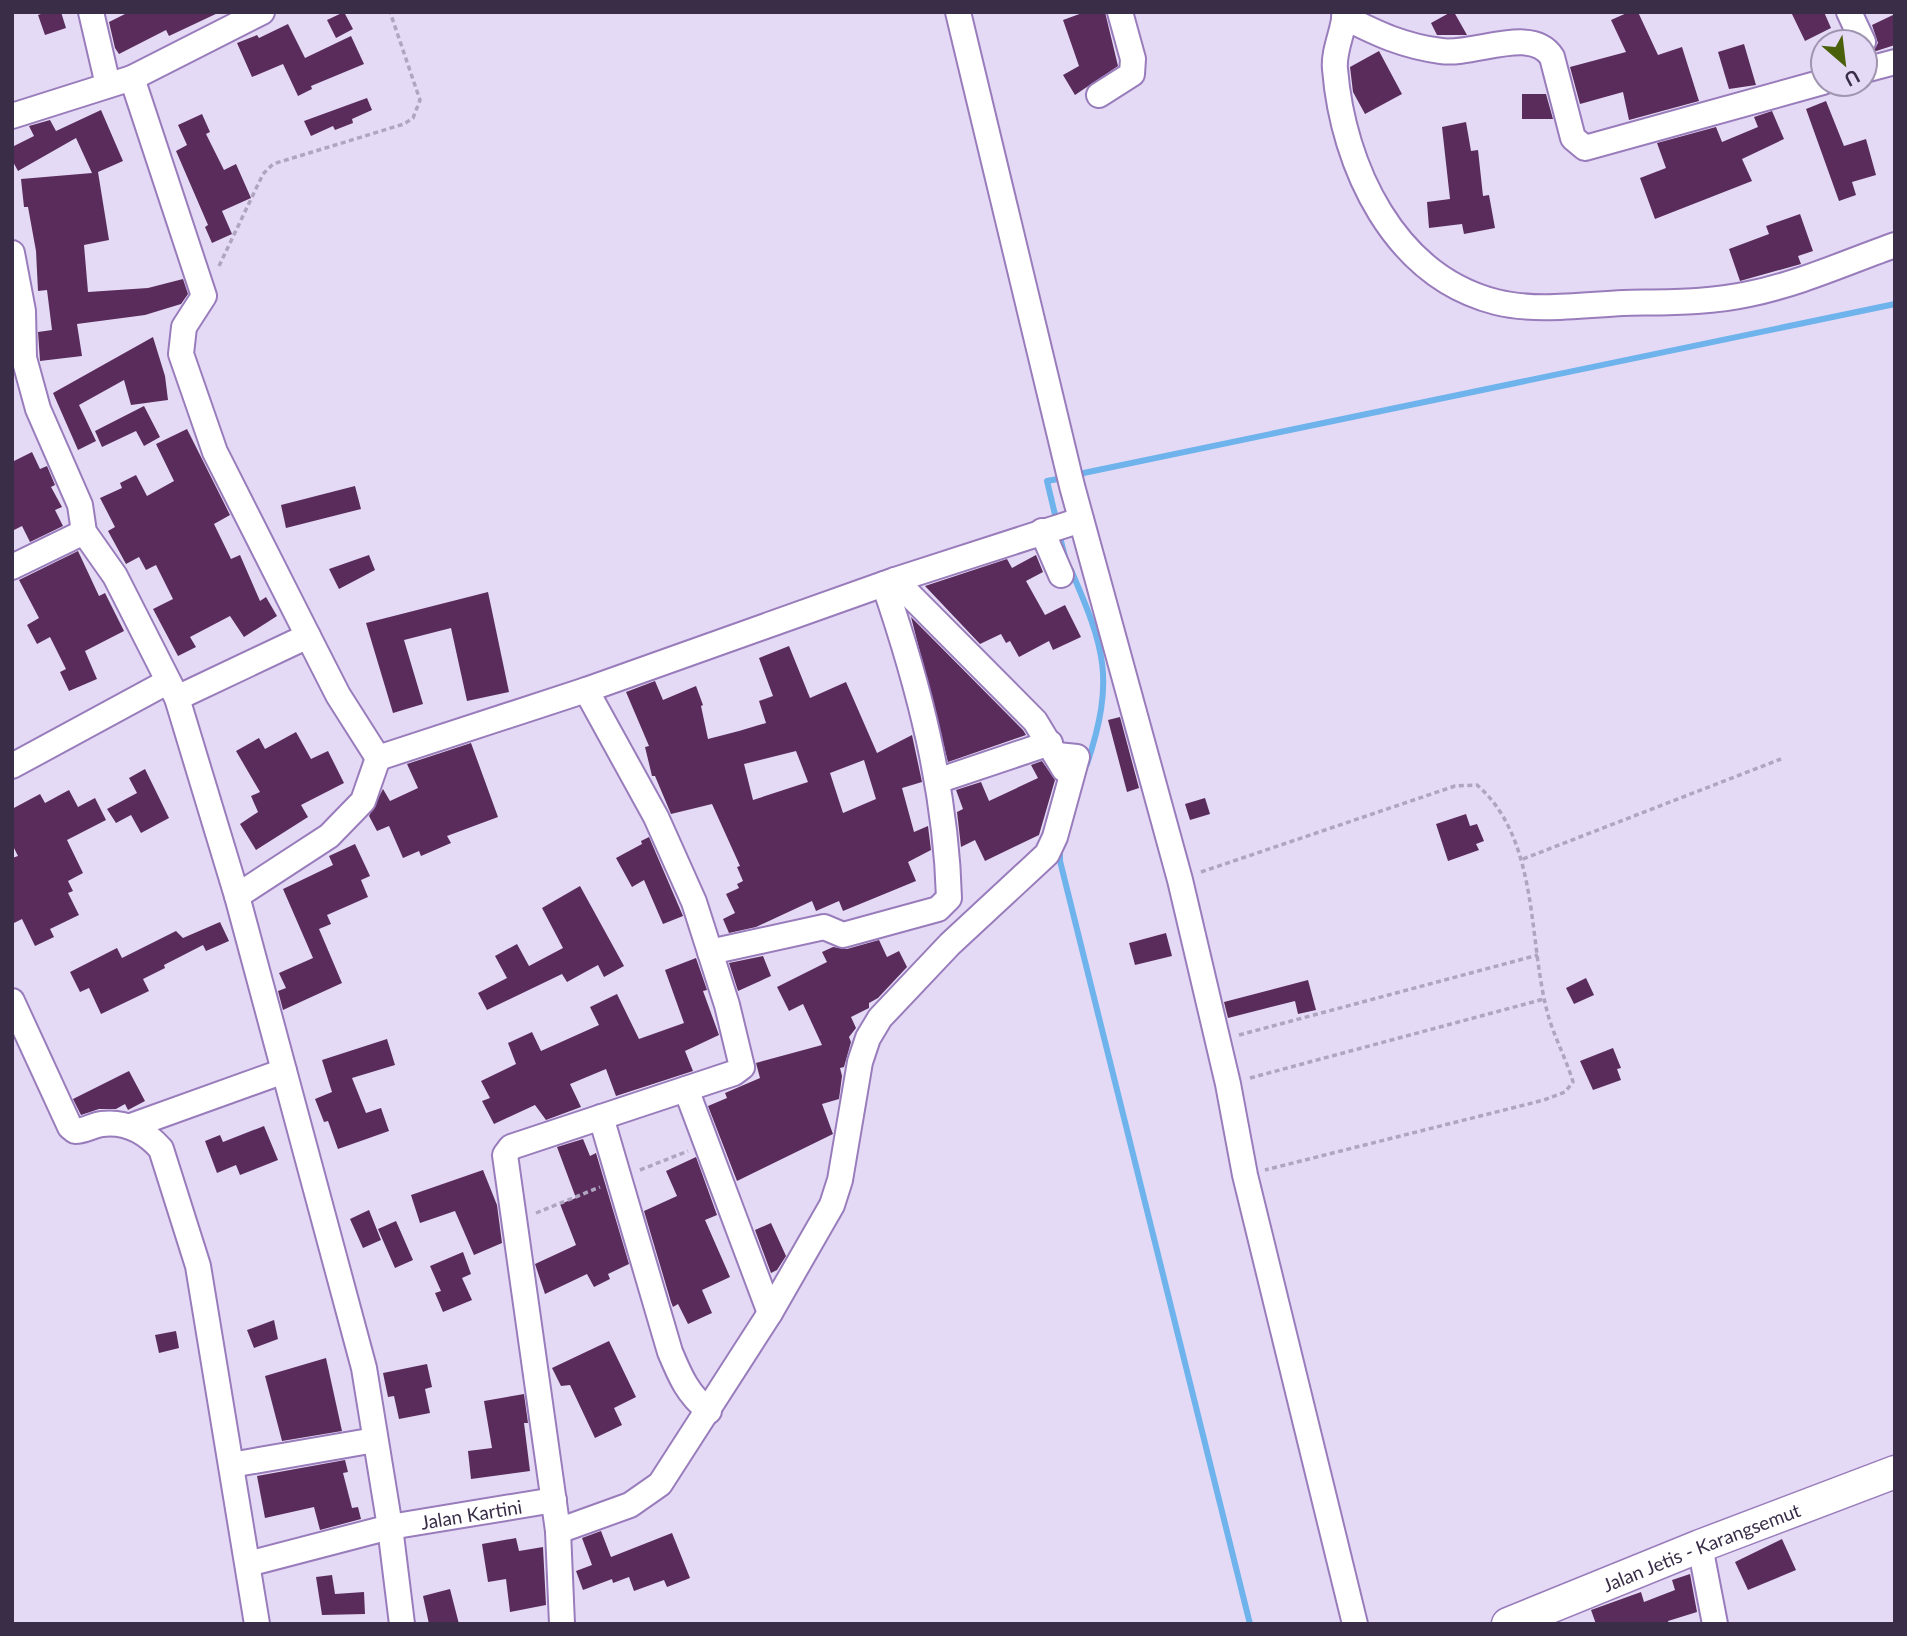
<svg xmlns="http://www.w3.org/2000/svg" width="1907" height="1636" font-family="Lato,sans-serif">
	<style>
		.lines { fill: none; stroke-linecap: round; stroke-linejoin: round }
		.stream { stroke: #6eb3eb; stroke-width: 6 }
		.building { fill: #592c5c; fill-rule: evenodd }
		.minor-casing { stroke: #997cbb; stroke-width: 28 }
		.major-casing { stroke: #997cbb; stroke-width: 35 }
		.path { stroke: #b0a5c0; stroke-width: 3.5; stroke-dasharray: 5 3.5; stroke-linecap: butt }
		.minor { stroke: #fff; stroke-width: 24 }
		.major { stroke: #fff; stroke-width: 32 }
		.labels { text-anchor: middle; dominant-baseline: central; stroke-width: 7; stroke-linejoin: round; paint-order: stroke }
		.street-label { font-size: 19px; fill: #392d48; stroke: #e5daf5 }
	</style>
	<rect width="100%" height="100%" fill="#e5daf5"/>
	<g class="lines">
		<path class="stream" d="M1074 475 1895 304
			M1057 523 1047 481 1063 478
			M1059 533 1065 557
			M1071 570C1105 649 1115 679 1087 764
			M1060 848V861L1250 1624"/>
	</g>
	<path class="building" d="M47 12H61L66 28 45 35 38 15Z
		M129 12H220L169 36 166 30 119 54 115 48 109 22Z
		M344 12 353 29 336 38 327 20Z
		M1085 12H1105L1118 66 1075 95 1063 75 1079 66 1063 20Z
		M1451 12H1454L1467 35H1437L1431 23Z
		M1629 12H1638L1658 55 1682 47 1699 101 1629 120 1623 92 1580 104 1570 67 1626 52 1611 20Z
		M1791 12H1824L1831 28 1805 41Z
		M1895 14V45L1873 52 1878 43 1872 25Z
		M288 24 305 58 351 36 364 64 311 86 312 89 298 96 283 64 252 77 237 43 257 35 259 38Z
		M1744 44 1756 85 1729 89 1718 52Z
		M1379 51 1402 94 1365 114 1353 92 1350 67Z
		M1522 94H1546L1553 119H1522Z
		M367 98 372 110 352 119 353 123 335 130 333 126 311 136 304 121Z
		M1826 101 1844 146 1866 139 1876 175 1852 182 1856 195 1839 201 1806 109Z
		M101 110 123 161 98 172 109 240 84 245 88 292 148 288 183 279 188 294 181 304 145 315 77 324 82 356 40 361 38 332 52 330 47 290 38 291 36 251 28 207H24L21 179 92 173 76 138 18 171 12 160V147L34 136 29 126 50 120 56 131Z
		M1772 111 1784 139 1742 159 1752 181 1655 219 1640 178 1666 168 1657 143 1716 127 1722 142 1758 127 1754 117Z
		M202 114 210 132 206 134 224 170 236 164 251 198 222 211 232 234 212 243 205 227 208 225 176 151 187 145 178 125Z
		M1466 122 1471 151 1478 150 1483 196 1489 195 1495 228 1464 234 1462 224 1429 228 1427 202 1450 199 1442 127Z
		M1800 214 1813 251 1798 256 1801 264 1740 281 1729 249 1769 234 1766 226Z
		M153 337 165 376 168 400 131 405 124 380 79 405 96 441 78 450 53 393Z
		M144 406 160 437 144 446 136 431 102 447 95 431Z
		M187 429 230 515 214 524 231 559 240 555 260 601 266 597 277 616 244 637 230 616 190 637 196 647 178 656 153 609 173 599 156 565 146 570 139 557 126 564 108 531 115 527 100 498 122 488 120 483 136 475 147 496 174 481 156 444Z
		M32 452 40 469 47 466 55 485 51 487 62 507 55 510 63 526 30 542 22 526 12 531V462Z
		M355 486 361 509 286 528 281 505Z
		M78 551 99 596 105 593 124 631 85 651 97 679 69 691 60 672 66 669 50 637 37 644 27 625 39 618 19 580Z
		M369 555 375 570 339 589 329 569Z
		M1036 555 1043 572 1026 581 1045 615 1065 605 1081 637 1053 650 1049 641 1019 657 1010 641 1006 643 1001 634 980 644 925 586 1007 559 1012 568Z
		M488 592 509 692 467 701 451 628 404 640 423 704 393 713 366 623Z
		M911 617 1023 730 1026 735 948 762Z
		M789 646 810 698 846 682 877 753 912 735 922 782 902 788 914 832 928 826 931 850 908 862 916 881 843 911 839 901 816 911 812 901 756 927 729 933 723 919 735 913 726 894 739 888 737 884 743 881 737 867 740 866 712 804 671 814 655 776H652L645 747 649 746 626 692 655 681 663 700 696 686 703 705 701 706 708 739 739 731 766 723 759 701 773 696 759 658ZM796 751 808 782 753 800 744 764ZM864 760 876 799 843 813 830 773Z
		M1120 717 1139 788 1127 792 1108 720Z
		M296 732 311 759 328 751 344 783 301 805 308 817 256 850 240 824 258 812 251 796 260 792 236 751 259 738 265 749Z
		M471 743 498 817 447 836 451 843 421 856 419 851 403 858 389 826 377 831 369 816 383 789 390 801 418 788 407 764Z
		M1042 761 1055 780 1039 835 985 861 975 840 961 847 957 812 963 809 956 790 981 782 989 801 1038 778 1031 765Z
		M145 769 169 818 141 833 131 815 116 823 107 809 137 793 129 778Z
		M69 790 78 807 95 798 106 820 67 840 83 873 68 881 73 891 68 893 79 915 50 929 54 937 35 946 22 919 12 924V858L18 856 12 844V809L40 794 45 803Z
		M1205 798 1210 814 1190 820 1185 804Z
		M1466 814 1470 826 1477 824 1484 841 1476 844 1479 850 1448 861 1436 824Z
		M649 837 683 916 663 924 644 880 632 887 616 858 642 844 641 841Z
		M355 844 370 876 361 880 368 897 327 915 331 924 319 929 342 983 283 1010 278 991 286 988 279 973 313 958 283 889 333 865 329 856Z
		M580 886 624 966 604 977 598 965 567 982 562 974 487 1010 478 993 507 978 495 956 517 944 529 966 563 948 542 908Z
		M220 922 229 941 206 951 203 945 164 965 165 968 143 979 149 991 101 1014 89 988 80 992 70 972 117 948 122 958 176 931 183 938Z
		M1166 933 1172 956 1135 965 1129 943Z
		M879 940 887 957 899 951 907 967 878 998 869 1003V1008L851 1017 856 1028 849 1037 851 1042 844 1067 840 1068 842 1076 839 1099 822 1104 833 1134 737 1181 708 1106 727 1098 725 1093 760 1078 756 1063 822 1045 803 1004 789 1011 777 987 827 962 822 952 833 947 847 949Z
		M763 956 771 976 738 991 729 963Z
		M696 958 707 990 703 991 719 1035 685 1051 693 1071 616 1096 606 1069 570 1084 581 1107 546 1120 535 1105 494 1124 482 1101 490 1098 481 1081 516 1064 508 1043 532 1032 541 1051 599 1025 590 1007 617 994 639 1039 684 1023 665 970Z
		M1586 978 1594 995 1574 1004 1566 988Z
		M1308 980 1316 1010 1298 1014 1295 1001 1228 1018 1224 1002Z
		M387 1039 395 1065 352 1078 366 1113 381 1108 389 1131 338 1149 328 1121 324 1122 315 1099 332 1092 322 1060Z
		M1613 1048 1621 1068 1617 1069 1621 1080 1593 1090 1580 1061Z
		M129 1071 145 1101 128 1110 125 1104 116 1109H99L81 1115 73 1099Z
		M264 1126 278 1160 240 1175 236 1165 217 1173 205 1141 220 1135 223 1142Z
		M583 1139 590 1156 596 1153 629 1264 608 1274 610 1279 594 1287 587 1274 545 1294 535 1264 576 1245 560 1204 576 1198 557 1147Z
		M696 1157 717 1215 705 1220 730 1277 702 1290 712 1313 688 1324 678 1304 673 1307 671 1302 644 1211 677 1196 666 1171Z
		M483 1170 497 1205 502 1243 474 1255 455 1211 420 1223 411 1195Z
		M369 1210 381 1240 363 1248 350 1219Z
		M396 1221 413 1260 395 1268 378 1229Z
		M771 1223 786 1256 777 1270 771 1273 755 1230Z
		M463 1252 471 1274 462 1278 472 1300 443 1312 435 1293 441 1291 430 1266Z
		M274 1320 278 1339 254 1348 247 1330Z
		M176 1331 179 1348 159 1353 155 1335Z
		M609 1341 636 1397 614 1408 622 1425 595 1438 570 1385 561 1386 552 1368Z
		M326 1358 342 1431 282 1441 265 1376Z
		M427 1364 432 1387 425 1389 430 1413 399 1419 394 1396 388 1397 383 1373Z
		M524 1394 528 1423H524L530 1471 471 1479 468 1451 492 1448 484 1401Z
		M345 1460 348 1472 343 1473 352 1508 358 1507 361 1519 320 1530 314 1507 265 1518 257 1476Z
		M601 1531 611 1557 672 1533 690 1578 667 1587 664 1580 634 1591 629 1577 613 1583 612 1579 583 1590 576 1571 592 1565 582 1538Z
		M516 1538 519 1551 543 1547 546 1605 510 1612 506 1579 488 1582 482 1544Z
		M1782 1539 1796 1570 1748 1590 1735 1562Z
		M1690 1574 1697 1612 1668 1621 1669 1624H1596L1591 1610 1641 1592 1644 1602 1675 1590 1672 1580Z
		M332 1575 335 1594 364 1592 365 1614 322 1615 316 1577Z
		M450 1589 459 1624H429L423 1596Z"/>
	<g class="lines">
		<g class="minor-casing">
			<g id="minor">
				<path d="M91 12 108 85"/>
				<path d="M958 12 1072 486 1180 880 1228 1084 1245 1175 1355 1624"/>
				<path d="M1345 12C1344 31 1333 51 1335 69 1343 167 1394 276 1496 302 1536 312 1582 305 1623 303 1665 302 1708 303 1749 294 1799 284 1847 262 1895 245"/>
				<path d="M1849 12 1863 42"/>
				<path d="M1344 17C1378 34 1403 46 1441 51 1474 56 1532 25 1552 57L1573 138 1585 148 1823 82"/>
				<path d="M1865 70 1895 62"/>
				<path d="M132 78 262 12"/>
				<path d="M1099 95 1132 74 1133 59 1120 12"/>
				<path d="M12 116 132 78 204 296 184 327 181 354 215 452 308 636"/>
				<path d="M12 253 23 311 24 358 38 409 80 505 84 532 115 576 177 698 308 636 338 695 378 758 586 690 656 817 694 902 727 1005 742 1067 734 1073 511 1147 505 1155 558 1531 562 1624"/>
				<path d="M1042 531 1061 575"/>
				<path d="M12 567 84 532"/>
				<path d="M895 580 1035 721 1064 769"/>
				<path d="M586 690 895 580 1081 520"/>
				<path d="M177 698 237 896 364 1368 390 1527 402 1624"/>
				<path d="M12 766 167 682"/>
				<path d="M937 781 1050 743"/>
				<path d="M237 896 329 836 363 801 378 758"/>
				<path d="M710 952 824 927 843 935 938 909 949 898C946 790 919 686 884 584"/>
				<path d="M12 1001 70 1127 75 1131C85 1131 93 1125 102 1124 126 1121 146 1132 161 1149L198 1266 257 1624"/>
				<path d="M686 1089 770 1313"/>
				<path d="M601 1117 670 1352C680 1376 688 1395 709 1411"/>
				<path d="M131 1126 284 1071"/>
				<path d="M231 1465 375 1440"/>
				<path d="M558 1531 630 1505 660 1484 770 1313 832 1205 840 1180 860 1062 868 1038 880 1018 950 944 1047 854 1055 837 1077 757 1057 755"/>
				<path d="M1700 1546 1715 1624"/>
				<path id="s1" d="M248 1564 390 1527 554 1500"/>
			</g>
		</g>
		<g class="major-casing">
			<g id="major">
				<path id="s2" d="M1508 1624 1700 1546 1895 1472"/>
			</g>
		</g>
		<path class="path" d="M219 266 263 174 273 164 404 124 413 118 420 100 390 12
			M1523 859 1781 759
			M1201 872 1455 786 1477 785C1539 839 1528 938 1547 1011 1553 1035 1566 1058 1573 1082L1565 1092 1544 1100 1265 1170
			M1239 1035 1538 955
			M1250 1078 1544 999
			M640 1170 688 1151
			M536 1213 600 1187"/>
		<use href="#minor" class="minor"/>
		<use href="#major" class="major"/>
	</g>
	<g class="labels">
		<g class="street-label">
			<text stroke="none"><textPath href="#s1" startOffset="229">Jalan Kartini</textPath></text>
			<text stroke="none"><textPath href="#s2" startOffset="208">Jalan Jetis - Karangsemut</textPath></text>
		</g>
	</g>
	<rect width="1907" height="1636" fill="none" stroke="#392d48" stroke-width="28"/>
	<g transform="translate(1844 63) rotate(152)"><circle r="33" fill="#e5daf5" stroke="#a095b0" stroke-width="2"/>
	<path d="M0-5L12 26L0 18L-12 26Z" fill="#4a600b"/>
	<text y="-10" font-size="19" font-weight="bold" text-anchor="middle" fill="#392d48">U</text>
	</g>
</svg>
